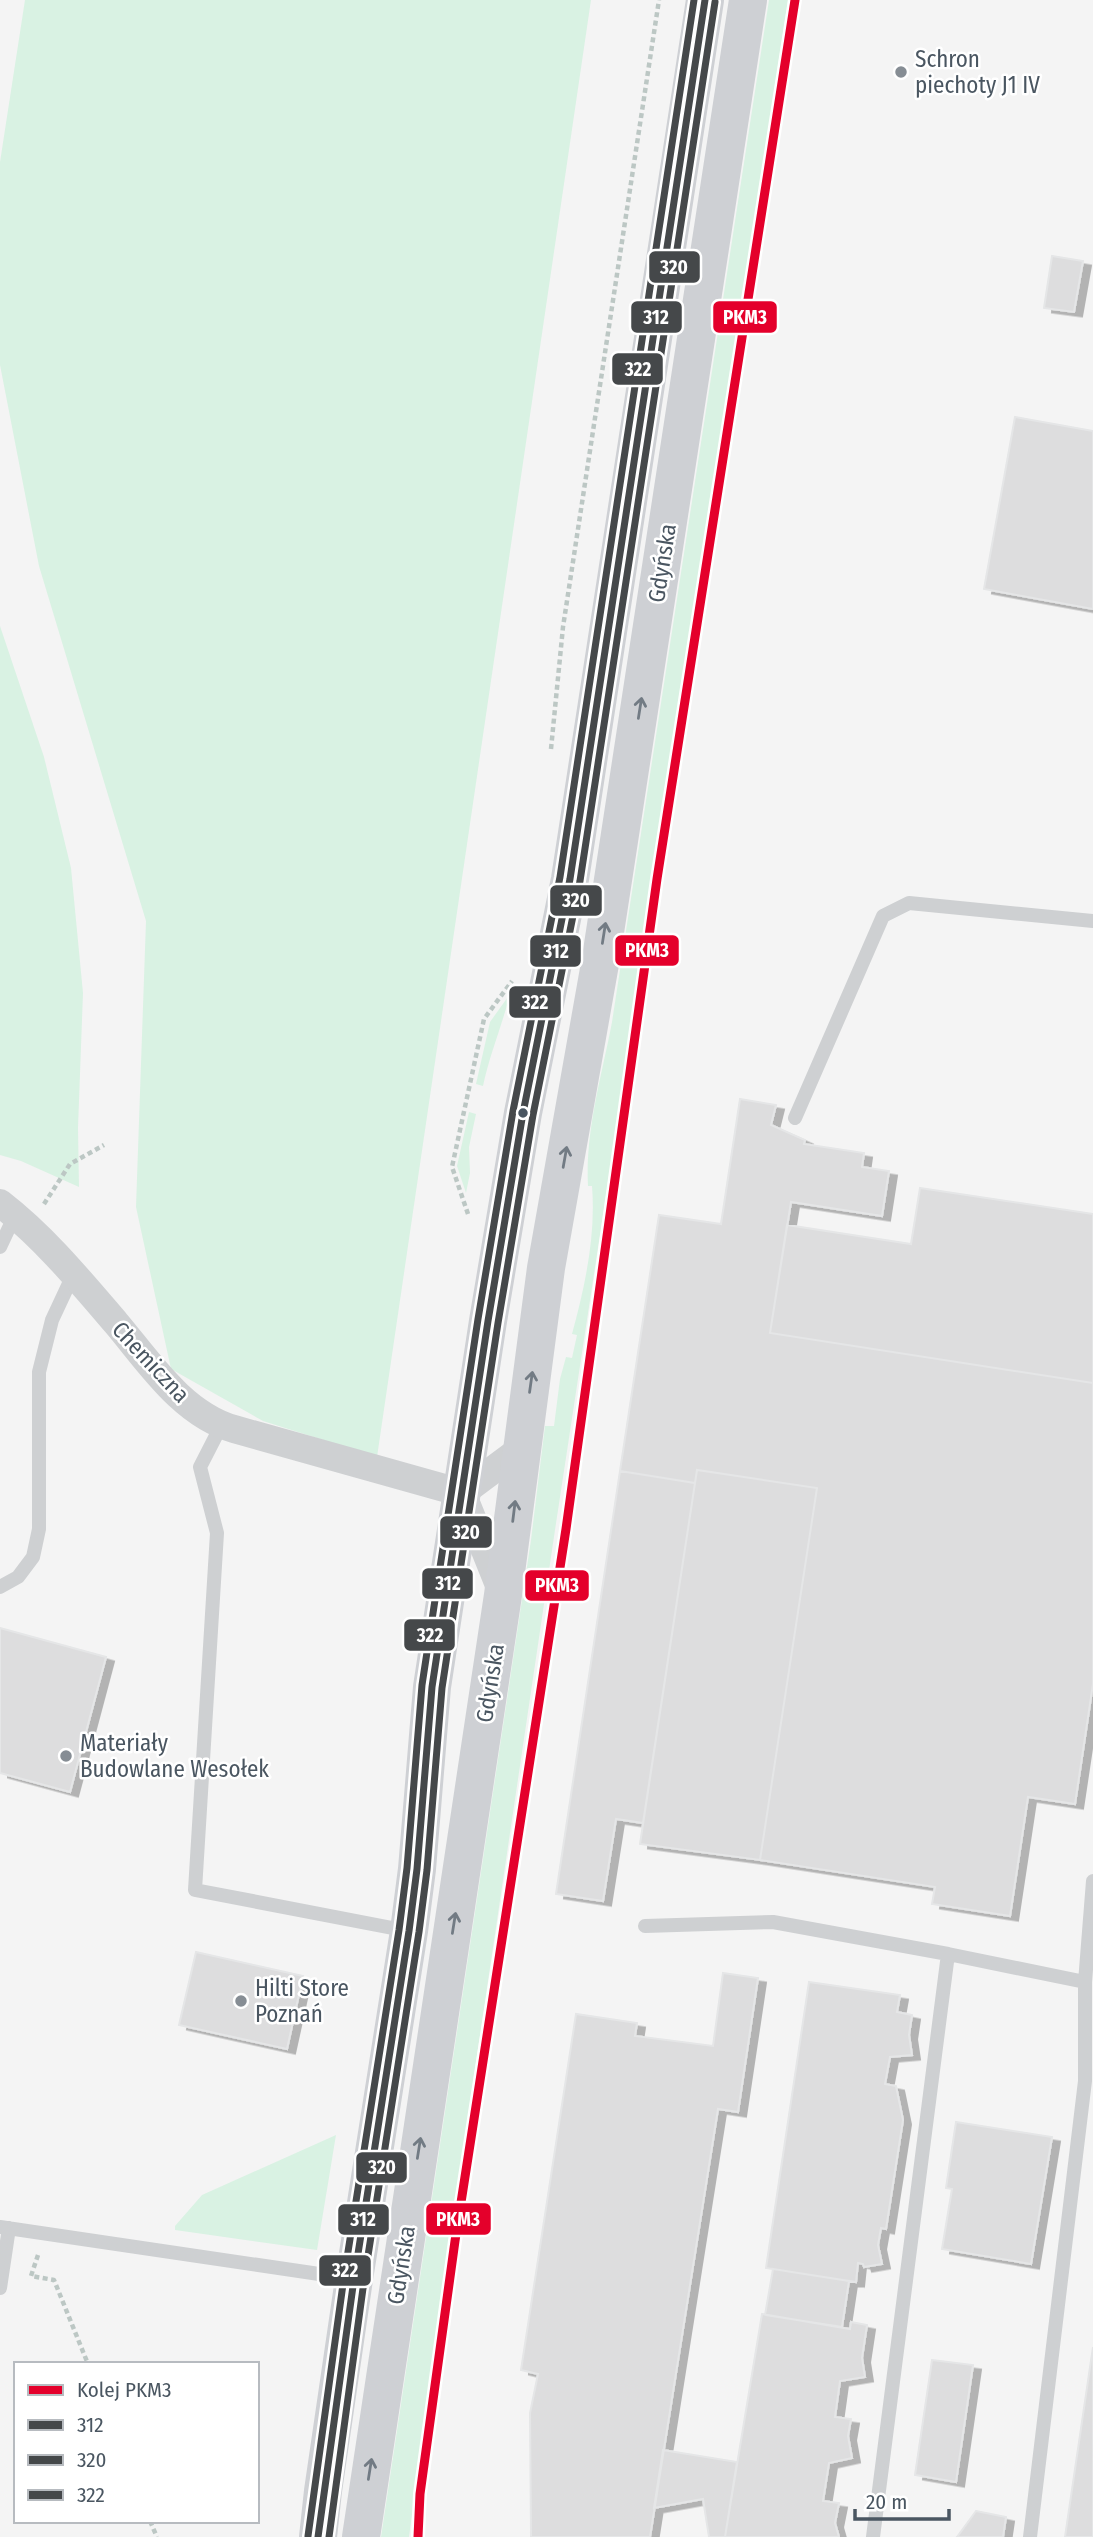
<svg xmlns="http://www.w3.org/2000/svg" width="1093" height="2537" font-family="'Fira Sans Condensed',sans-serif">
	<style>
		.green { fill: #d9f2e3 }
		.building { fill: #ddddde; stroke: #e5e6e7; stroke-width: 2; filter: url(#shadow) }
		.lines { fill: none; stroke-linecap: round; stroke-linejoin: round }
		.path { stroke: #bcc7c4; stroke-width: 4.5; stroke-dasharray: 5 3.5; stroke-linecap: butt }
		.lane { stroke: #ced0d2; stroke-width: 14 }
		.street { stroke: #ced0d2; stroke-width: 28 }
		.secondary { stroke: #ced0d4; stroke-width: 38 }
		.bus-1-casing { stroke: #fff; stroke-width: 12 }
		.bus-2-casing { stroke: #fff; stroke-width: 12 }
		.bus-3-casing { stroke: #fff; stroke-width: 12 }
		.bus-1 { stroke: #45484a; stroke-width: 7 }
		.bus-2 { stroke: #45484a; stroke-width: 7 }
		.bus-3 { stroke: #45484a; stroke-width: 7 }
		.rail-1-casing { stroke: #fff; stroke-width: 14 }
		.rail-1 { stroke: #e4002b; stroke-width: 9 }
		.oneway { stroke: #727b84 }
		.poi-dot { fill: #868d94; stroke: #fff; stroke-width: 2.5 }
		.bus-dot { fill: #4a5661; stroke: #fff; stroke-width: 2.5 }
		.labels { text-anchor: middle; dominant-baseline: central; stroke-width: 5; stroke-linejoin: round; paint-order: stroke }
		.poi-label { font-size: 23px; fill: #4a5661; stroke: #fff; text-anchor: start }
		.street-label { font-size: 23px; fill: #4a5661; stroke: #fff }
		.line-badge { stroke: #fff; stroke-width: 2.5 }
		.badge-label { font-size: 19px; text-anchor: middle; font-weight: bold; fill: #fff }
	</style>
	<defs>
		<filter id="shadow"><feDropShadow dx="8" dy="4.5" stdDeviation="0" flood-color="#0004"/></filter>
	</defs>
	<rect width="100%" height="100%" fill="#f4f4f4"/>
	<path class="green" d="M25 0H591L377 1457 263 1421 171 1369 136 1207 146 921 39 566 0 365V162Z
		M769 0H788L555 1530 438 2318 409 2537H381L531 1540 545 1426H554L560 1379 566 1357 572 1358 577 1335 572 1334C585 1286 596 1236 592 1186H588C585 1131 602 1075 612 1022Z
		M0 626 44 757 71 868 83 993 78 1128 79 1187 21 1161 0 1155Z
		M510 994C502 1026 490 1053 483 1086L476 1084 490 1022Z
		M469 1112 476 1114 469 1147 470 1173 466 1193 457 1166Z
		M336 2135 317 2250 175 2230V2226L202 2195Z"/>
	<path class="building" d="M1052 256 1083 261 1074 312 1044 308Z
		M1015 417 1093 431V609L984 589Z
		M740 1099 776 1105 771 1125 805 1140 804 1144 864 1153 862 1167 889 1171 882 1216 791 1202 770 1333 1093 1383V1684L1075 1804 1028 1797 1010 1916 932 1904 935 1887 760 1860 817 1488 697 1470 695 1483 620 1471 659 1215 721 1224Z
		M920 1188 1093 1214V1383L770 1333 787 1225 911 1244Z
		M697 1470 817 1488 760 1860 640 1844Z
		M620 1471 695 1483 643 1823 616 1819 603 1901 556 1894Z
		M0 1628 106 1657 70 1792 0 1773Z
		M196 1952 303 1976 287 2049 179 2025Z
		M723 1973 758 1978 738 2112 718 2109 650 2537H531L530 2413 538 2374 521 2370 576 2014 637 2023 635 2036 713 2046Z
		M809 1982 900 1995 897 2012 912 2015 909 2035 912 2055 890 2057 885 2084 896 2086 903 2120 886 2229 881 2228 878 2245 882 2264 864 2267 863 2264 858 2263 856 2282 766 2268Z
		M956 2122 1052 2137 1031 2264 942 2249 952 2189 946 2188Z
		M773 2269 849 2281 842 2327 765 2315Z
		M762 2314 850 2329 851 2322 867 2325 862 2358 865 2377 840 2381 835 2417 851 2419 848 2436 852 2458 829 2463 823 2501 839 2503 835 2523 839 2537H725Z
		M1093 2347V2537H1065Z
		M932 2360 973 2365 956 2482 915 2475Z
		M663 2450 737 2462 725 2537H709L703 2499 654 2508Z
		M976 2511 1006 2517 1003 2537H957Z"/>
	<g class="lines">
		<path class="path" d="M551 749 563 627 659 0
			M44 1204 70 1164 104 1145
			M468 1214 452 1167 484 1019 512 981
			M38 2255 31 2276 54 2280 88 2364
			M150 2521 157 2537"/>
		<path class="lane" d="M795 1118 883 916 909 903 1093 921
			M0 1247 15 1215
			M221 1426 200 1467 217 1533 195 1890 408 1931
			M0 1587 18 1577 33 1557 39 1529V1372L52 1320 73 1275
			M645 1926 773 1922 948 1954
			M1085 1982 1093 1881
			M0 2227 353 2279
			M0 2288 9 2228
			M873 2537 948 1954 1085 1982V2081L1030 2537"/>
		<path class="street" d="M0 1203C44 1237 80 1281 116 1323 149 1362 182 1414 234 1429L462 1493
			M462 1493 503 1595
			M462 1493 521 1449"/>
		<path class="secondary" d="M318 2537 323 2491 354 2279 409 1931 417 1869 432 1687 488 1321 523 1113 570 879 705 0
			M361 2537 503 1595 546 1268 601 958 748 0"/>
		<g class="bus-1-casing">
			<path id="bus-1" d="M318 2537 354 2279 409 1931 417 1869 432 1687 488 1321 523 1113 570 879 705 0"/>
		</g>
		<g class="bus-2-casing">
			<path id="bus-2" d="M329 2537 364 2281 419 1932 427 1870 442 1688 498 1323 533 1115 580 881 715 2"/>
		</g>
		<g class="bus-3-casing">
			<path id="bus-3" d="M308 2536 344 2277 399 1930 407 1868 422 1685 478 1319 513 1111 560 877 694 0"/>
		</g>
		<use href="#bus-1" class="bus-1"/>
		<use href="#bus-2" class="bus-2"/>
		<use href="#bus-3" class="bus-3"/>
		<g class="rail-1-casing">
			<path id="rail-1" d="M418 2537 420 2494 455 2241 566 1529 657 879 795 0"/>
		</g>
		<use href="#rail-1" class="rail-1"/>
	</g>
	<defs><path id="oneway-shaft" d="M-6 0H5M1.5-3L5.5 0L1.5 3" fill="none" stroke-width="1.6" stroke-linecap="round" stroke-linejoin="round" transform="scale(1.75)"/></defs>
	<g class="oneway">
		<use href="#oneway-shaft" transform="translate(640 708) rotate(-81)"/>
		<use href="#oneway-shaft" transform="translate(604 933) rotate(-81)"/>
		<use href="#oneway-shaft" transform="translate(565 1157) rotate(-80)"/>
		<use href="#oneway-shaft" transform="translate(531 1382) rotate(-82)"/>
		<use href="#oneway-shaft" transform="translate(514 1511) rotate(-83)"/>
		<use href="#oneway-shaft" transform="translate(454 1923) rotate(-81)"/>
		<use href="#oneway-shaft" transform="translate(419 2148) rotate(-81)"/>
		<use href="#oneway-shaft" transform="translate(370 2469) rotate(-81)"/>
	</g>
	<g class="poi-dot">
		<circle cx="901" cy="72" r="7"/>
		<circle cx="66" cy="1756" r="7"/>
		<circle cx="241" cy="2001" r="7"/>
	</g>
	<circle class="bus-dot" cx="523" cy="1113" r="6"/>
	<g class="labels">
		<g class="poi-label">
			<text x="915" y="59">Schron<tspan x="915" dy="26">piechoty J1 IV</tspan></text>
			<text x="80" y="1743">Materiały<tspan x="80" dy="26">Budowlane Wesołek</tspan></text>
			<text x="255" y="1988">Hilti Store<tspan x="255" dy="26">Poznań</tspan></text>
		</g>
		<g class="street-label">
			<text transform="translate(662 563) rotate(-81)">Gdyńska</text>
			<text transform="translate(151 1362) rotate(47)">Chemiczna</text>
			<text transform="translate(490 1683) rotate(-81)">Gdyńska</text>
			<text transform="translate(401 2265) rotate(-81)">Gdyńska</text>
		</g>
	</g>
	<g class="line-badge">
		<rect x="648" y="250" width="53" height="34" rx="7" fill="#45484a"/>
		<rect x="712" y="300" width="66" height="34" rx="7" fill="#e4002b"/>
		<rect x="630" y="300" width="53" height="34" rx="7" fill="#45484a"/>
		<rect x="611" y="352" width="53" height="34" rx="7" fill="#45484a"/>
		<rect x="549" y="884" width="54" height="33" rx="7" fill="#45484a"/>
		<rect x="614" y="934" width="66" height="33" rx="7" fill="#e4002b"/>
		<rect x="529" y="934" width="53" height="34" rx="7" fill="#45484a"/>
		<rect x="508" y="985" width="54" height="34" rx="7" fill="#45484a"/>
		<rect x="439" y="1515" width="54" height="34" rx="7" fill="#45484a"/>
		<rect x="421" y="1567" width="53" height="33" rx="7" fill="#45484a"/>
		<rect x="524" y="1569" width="66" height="33" rx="7" fill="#e4002b"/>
		<rect x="403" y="1618" width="53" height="34" rx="7" fill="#45484a"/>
		<rect x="355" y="2151" width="53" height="33" rx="7" fill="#45484a"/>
		<rect x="425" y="2202" width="67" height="34" rx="7" fill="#e4002b"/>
		<rect x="337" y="2203" width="53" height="33" rx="7" fill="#45484a"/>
		<rect x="318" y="2254" width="54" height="33" rx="7" fill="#45484a"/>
	</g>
	<g class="badge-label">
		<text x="674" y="274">320</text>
		<text x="745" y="324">PKM3</text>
		<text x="656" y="324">312</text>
		<text x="638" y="376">322</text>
		<text x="576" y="907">320</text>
		<text x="647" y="957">PKM3</text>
		<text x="556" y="958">312</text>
		<text x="535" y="1009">322</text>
		<text x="466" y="1539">320</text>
		<text x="448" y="1590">312</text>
		<text x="557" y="1592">PKM3</text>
		<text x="430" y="1642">322</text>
		<text x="382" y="2174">320</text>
		<text x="458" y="2226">PKM3</text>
		<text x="363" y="2226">312</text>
		<text x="345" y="2277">322</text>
	</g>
	<rect x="14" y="2362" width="245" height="161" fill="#ffffff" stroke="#b7bbc0" stroke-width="2"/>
	<rect x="28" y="2385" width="35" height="10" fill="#e4002b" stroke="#b7bbc0" stroke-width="2"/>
	<text x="77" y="2397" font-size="21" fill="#4a5661">Kolej PKM3</text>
	<rect x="28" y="2420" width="35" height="10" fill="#45484a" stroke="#b7bbc0" stroke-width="2"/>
	<text x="77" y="2432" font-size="21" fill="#4a5661">312</text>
	<rect x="28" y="2455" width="35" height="10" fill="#45484a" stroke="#b7bbc0" stroke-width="2"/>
	<text x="77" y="2467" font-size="21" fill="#4a5661">320</text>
	<rect x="28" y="2490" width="35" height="10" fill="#45484a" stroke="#b7bbc0" stroke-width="2"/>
	<text x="77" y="2502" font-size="21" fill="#4a5661">322</text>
	<path d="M855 2509v10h94v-10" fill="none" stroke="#4a5661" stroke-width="3.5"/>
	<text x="866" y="2509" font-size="21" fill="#4a5661" stroke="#ffffff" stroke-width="5" paint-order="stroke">20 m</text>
</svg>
